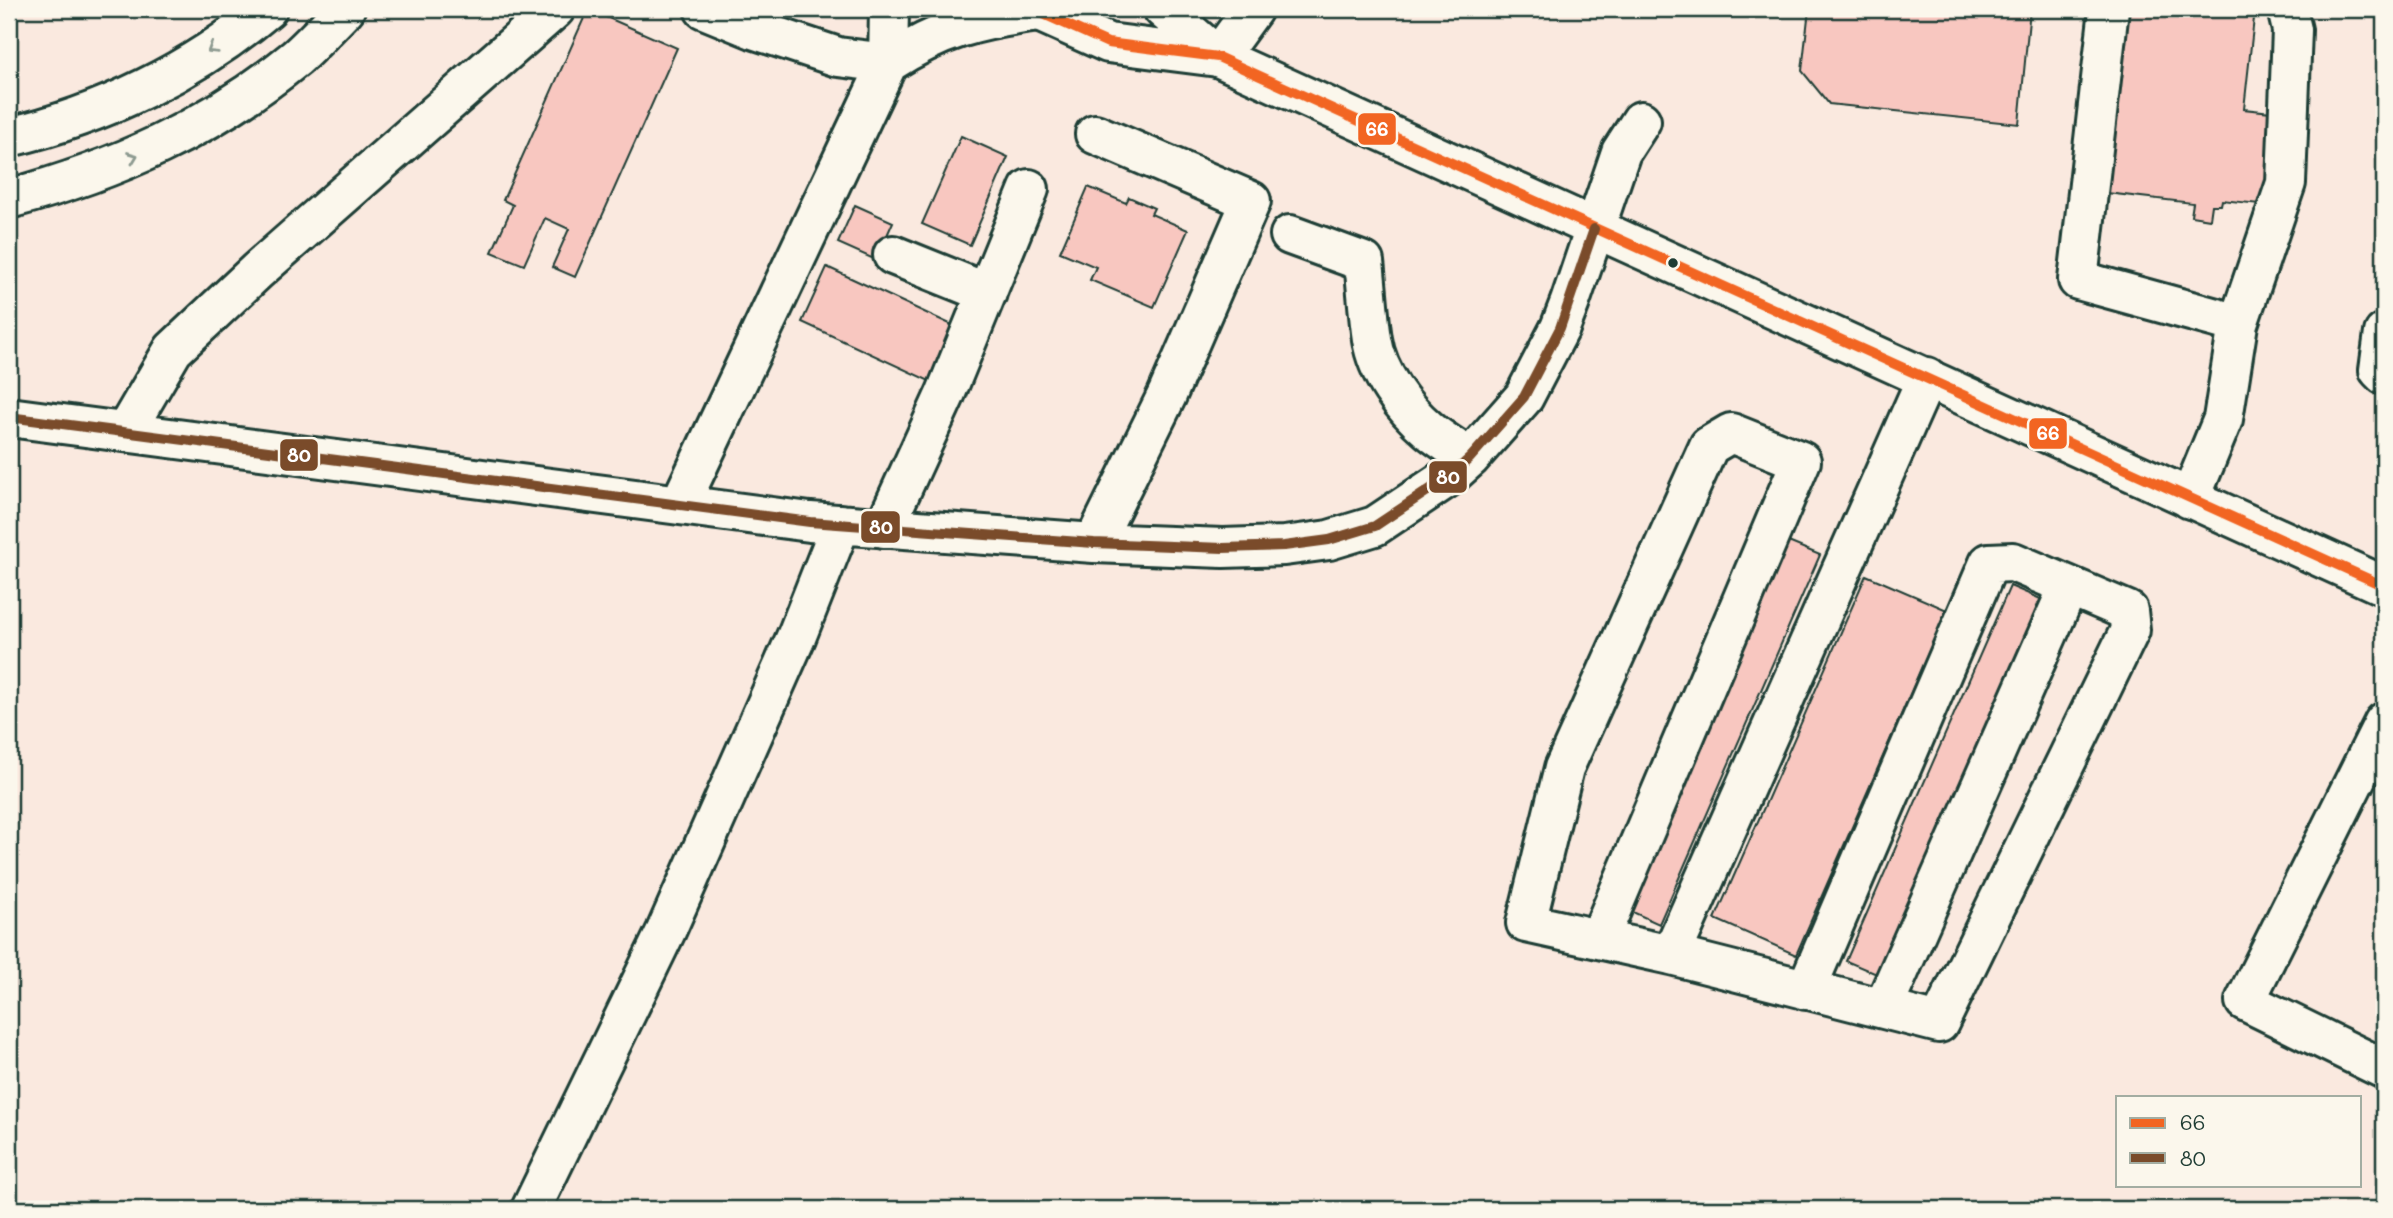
<svg xmlns="http://www.w3.org/2000/svg" width="2393" height="1218" font-family="Mali,sans-serif">
	<style>
		.building { fill: #f8c7c0; stroke: #1f3d34; stroke-width: 2 }
		.lines { fill: none; stroke-linecap: round; stroke-linejoin: round }
		.minor-casing { stroke: #1f3d34; stroke-width: 44 }
		.major-casing { stroke: #1f3d34; stroke-width: 44 }
		.highway-casing { stroke: #1f3d34; stroke-width: 44 }
		.minor { stroke: #fbf7ec; stroke-width: 38 }
		.major { stroke: #fbf7ec; stroke-width: 38 }
		.highway { stroke: #fbf7ec; stroke-width: 38 }
		.bus-1-casing { stroke: #fbf7ec; stroke-width: 16 }
		.bus-2-casing { stroke: #fbf7ec; stroke-width: 16 }
		.bus-1 { stroke: #f26522; stroke-width: 10 }
		.bus-2 { stroke: #7a4b2a; stroke-width: 10 }
		.oneway { stroke: #8d9a90 }
		.bus-dot { fill: #1f3d34; stroke: #fbf7ec; stroke-width: 2.5 }
		.line-badge { stroke: #fbf7ec; stroke-width: 2.5 }
		.badge-label { font-size: 19px; text-anchor: middle; font-weight: bold; fill: #fff }
	</style>
	<rect width="100%" height="100%" fill="#fae9df"/>
	<filter id="ink" filterUnits="userSpaceOnUse"><feTurbulence type="fractalNoise" baseFrequency=".0143" numOctaves="2"/><feDisplacementMap in="SourceGraphic" scale="14" xChannelSelector="R" yChannelSelector="G"/><feConvolveMatrix kernelMatrix="1 2 1 2 8 2 1 2 1" color-interpolation-filters="sRGB"/></filter>
	<g filter="url(#ink)">
		<path class="building" d="M588 9 677 48 575 277 552 267 569 229 545 218 524 265 492 252 513 205 503 200Z
			M1809 9H2030L2019 124 1829 104 1802 71Z
			M2125 9H2255L2244 109 2280 113 2269 205 2222 200 2221 205H2212L2210 219 2191 216 2193 203 2107 193Z
			M961 136 1008 157 970 245 922 224Z
			M1088 187 1126 203 1129 197 1154 208 1151 214 1188 230 1154 307 1090 280 1096 267 1060 252Z
			M855 205 893 222 876 260 838 243Z
			M827 267 963 330 938 385 802 322Z
			M1786 541 1820 555 1659 924 1626 909Z
			M1866 575 1947 610 1796 955 1715 919Z
			M2010 586 2043 600 1879 975 1846 961Z"/>
		<g class="lines">
			<g class="minor-casing">
				<path id="minor" d="M704 9 753 29 838 57 888 63C941 29 977 20 1039 12
					M2109 9 2078 280 2238 324
					M1218 57 1253 9
					M1290 235 1364 262C1367 288 1368 313 1372 339 1377 373 1403 408 1429 430 1441 440 1456 449 1470 458
					M893 255 987 293
					M2384 333 2379 370 2384 375
					M9 417 810 522 1094 543 1223 548 1284 546 1329 540 1375 526 1450 476 1470 458 1524 397 1560 328 1570 302 1621 152 1641 121
					M125 432 173 350 257 271 555 9
					M2190 499 2223 419 2238 324 2286 183 2292 30 2287 9
					M680 504 888 63 889 9
					M884 528 945 395 1029 189
					M1094 543 1167 395 1251 201 1095 134
					M2384 722 2245 1001 2384 1069
					M1599 939 1801 461 1731 433 1709 446 1564 768 1526 923 1671 955
					M1806 990 1989 563 2013 562 2128 611 2130 630 1939 1023C1850 1000 1760 978 1671 955L1927 377
					M1883 1008 2069 586
					M531 1209 666 931 797 635 841 524"/>
			</g>
			<g class="major-casing">
				<path id="major" d="M1032 9 1108 43 1218 57 2384 586
					M1163 9 1218 57"/>
			</g>
			<g class="highway-casing">
				<path id="highway" d="M9 137C103 115 193 71 267 9
					M9 199C116 170 209 129 296 58 313 43 329 25 345 9"/>
			</g>
			<use href="#minor" class="minor"/>
			<use href="#major" class="major"/>
			<use href="#highway" class="highway"/>
			<g class="bus-1-casing">
				<path id="bus-1" d="M1032 9 1108 43 1218 57 2384 586"/>
			</g>
			<g class="bus-2-casing">
				<path id="bus-2" d="M9 417 810 522 1094 543 1223 548 1284 546 1329 540 1375 526 1450 476 1470 458 1524 397 1560 328 1594 229"/>
			</g>
			<use href="#bus-1" class="bus-1"/>
			<use href="#bus-2" class="bus-2"/>
		</g>
		<defs><path id="oneway-chevron" d="M-2-3.5L2.5 0L-2 3.5" fill="none" stroke-width="1.6" stroke-linecap="round" stroke-linejoin="round" transform="scale(1.75)"/></defs>
		<g class="oneway">
			<use href="#oneway-chevron" transform="translate(212 49) rotate(148)"/>
			<use href="#oneway-chevron" transform="translate(133 157) rotate(-21)"/>
		</g>
	</g>
	<circle class="bus-dot" cx="1673" cy="263" r="6"/>
	<g class="line-badge">
		<rect x="1357" y="112" width="40" height="34" rx="7" fill="#f26522"/>
		<rect x="2028" y="417" width="40" height="33" rx="7" fill="#f26522"/>
		<rect x="279" y="438" width="40" height="34" rx="7" fill="#7a4b2a"/>
		<rect x="1428" y="460" width="40" height="34" rx="7" fill="#7a4b2a"/>
		<rect x="860" y="510" width="41" height="34" rx="7" fill="#7a4b2a"/>
	</g>
	<g class="badge-label">
		<text x="1377" y="136">66</text>
		<text x="2048" y="440">66</text>
		<text x="299" y="462">80</text>
		<text x="1448" y="484">80</text>
		<text x="881" y="534">80</text>
	</g>
	<rect width="2393" height="1218" fill="none" stroke="#fbf7ec" stroke-width="35"/>
	<rect x="18" y="18" width="2358" height="1183" fill="none" stroke="#1f3d34" stroke-width="2.5" filter="url(#ink)"/>
	<rect x="2116" y="1096" width="245" height="91" fill="#fbf7ec" stroke="#a3ada2" stroke-width="2"/>
	<rect x="2130" y="1118" width="35" height="10" fill="#f26522" stroke="#a3ada2" stroke-width="2"/>
	<text x="2180" y="1130" font-size="21" fill="#1f3d34">66</text>
	<rect x="2130" y="1153" width="35" height="10" fill="#7a4b2a" stroke="#a3ada2" stroke-width="2"/>
	<text x="2180" y="1166" font-size="21" fill="#1f3d34">80</text>
</svg>
